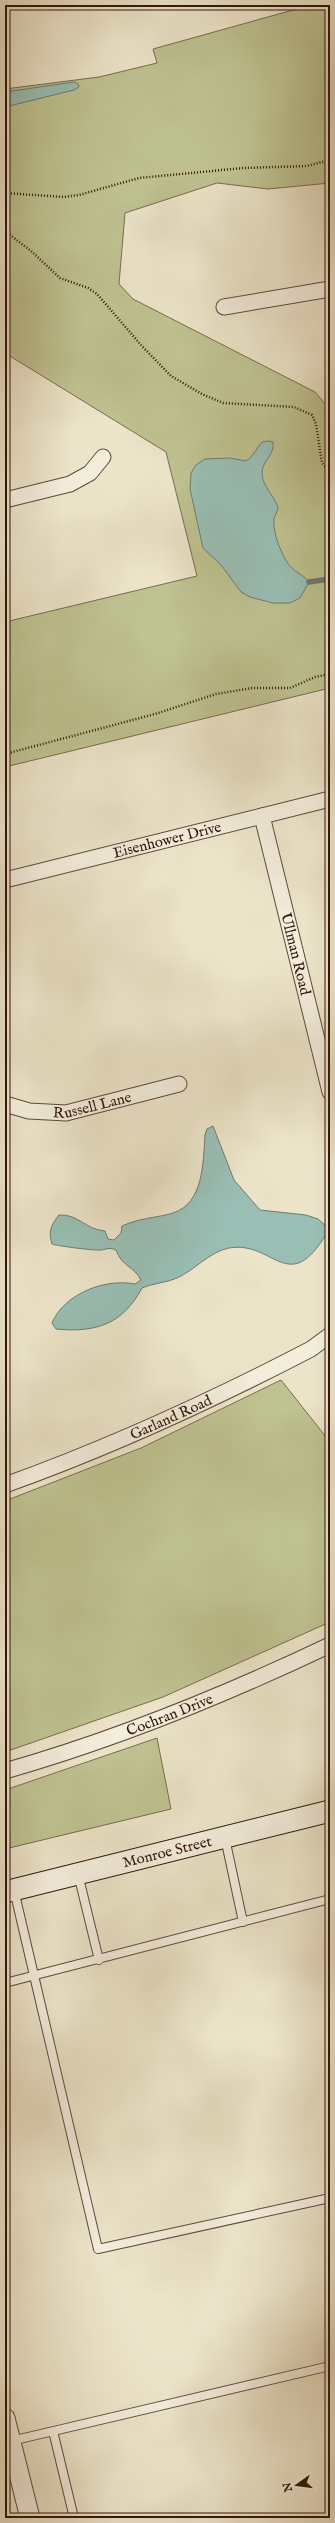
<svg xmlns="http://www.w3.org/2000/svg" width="335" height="2523" font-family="'IM FELL English',serif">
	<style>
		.green { fill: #bfc291; stroke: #786c4e }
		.water { fill: #99bfb5; stroke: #6f7b71 }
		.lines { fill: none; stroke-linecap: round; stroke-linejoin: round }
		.stream { stroke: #6f7b71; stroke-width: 5.5 }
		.service-casing { stroke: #5f493a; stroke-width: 10 }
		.minor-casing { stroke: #5f493a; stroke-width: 17 }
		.tertiary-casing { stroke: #5f493a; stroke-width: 21 }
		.secondary-casing { stroke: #30150a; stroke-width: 23 }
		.path { stroke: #30150a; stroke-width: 2.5; stroke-dasharray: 1 2; stroke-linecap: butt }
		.service { stroke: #f3eddc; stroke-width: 8 }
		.minor { stroke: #f3eddc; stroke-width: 15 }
		.tertiary { stroke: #f3eddc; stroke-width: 19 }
		.secondary { stroke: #f3eddc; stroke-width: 21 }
		.labels { text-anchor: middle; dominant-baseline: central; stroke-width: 3; stroke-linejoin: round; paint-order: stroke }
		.street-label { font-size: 15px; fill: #30150a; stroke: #f3eddc }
	</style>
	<rect width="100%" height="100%" fill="#ece4c9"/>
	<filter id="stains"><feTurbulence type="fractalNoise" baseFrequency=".005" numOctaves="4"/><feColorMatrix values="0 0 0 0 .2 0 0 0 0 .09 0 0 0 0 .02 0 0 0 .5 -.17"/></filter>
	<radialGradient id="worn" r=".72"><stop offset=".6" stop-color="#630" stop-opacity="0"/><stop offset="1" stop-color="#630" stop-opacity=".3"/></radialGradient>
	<path class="green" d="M311 5H330V183L268 189 217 183 125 213 119 284 133 299 315 392 330 410V688L5 767V622L197 576 166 452 5 353V89L99 77 157 63 153 49Z
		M281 1380 330 1442V1622L163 1697 5 1752V1501L141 1448Z
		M157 1738 171 1809 5 1849V1790Z"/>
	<path class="water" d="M74 82 78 84 79 87 74 90 5 107V92Z
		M268 441 273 442C275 455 262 461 262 473 262 485 274 496 278 507 278 512 275 514 274 519 272 531 282 557 290 566 296 573 304 575 309 582L300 598 290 603H273L250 597 241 592 221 565 203 548 190 489 191 473 196 465 205 459 230 458 246 461 251 457 262 442Z
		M213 1126 234 1180 260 1210 306 1215 318 1219 326 1226 327 1233C288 1298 274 1240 229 1248 209 1252 195 1270 177 1278 166 1283 153 1283 142 1288 123 1324 96 1333 56 1329L52 1323C64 1294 105 1278 135 1284L141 1280C134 1266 122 1267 116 1250 109 1247 108 1249 101 1250 96 1251 58 1246 52 1244 48 1232 51 1225 59 1215 79 1214 84 1229 105 1231L108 1239 114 1240 121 1233 122 1226C139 1218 156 1218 173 1213 204 1203 203 1162 205 1135L207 1129Z"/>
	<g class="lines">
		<path class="stream" d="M309 582 330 579"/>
		<g class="service-casing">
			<path id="service" d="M225 1838 243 1922
				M78 1874 99 1960
				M14 1890 98 2249 330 2198
				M5 1983 330 1899
				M53 2431 74 2518
				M11 2441 330 2366"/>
		</g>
		<g class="minor-casing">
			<g id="minor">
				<path d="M224 307 330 289"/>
				<path d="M5 500 70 484 90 473 103 457"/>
				<path id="s1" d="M262 816 330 1092"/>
				<path id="s2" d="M5 880 330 799"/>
				<path id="s3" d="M5 1104 29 1111 66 1113 179 1084"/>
				<path id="s4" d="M5 1485C111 1447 211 1401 311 1349L330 1335"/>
				<path id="s5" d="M5 1771C117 1739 225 1695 330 1645"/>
			</g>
		</g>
		<g class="tertiary-casing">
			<path id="tertiary" d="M5 2418 30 2518"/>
		</g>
		<g class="secondary-casing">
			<g id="secondary">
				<path id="s6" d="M5 1892 330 1811"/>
			</g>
		</g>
		<path class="path" d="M5 193 64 197 79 195 139 178 243 168 307 166 330 160
			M5 231 31 251 60 278 88 288 97 294 141 345 171 376 202 394 223 403 294 407 312 415 316 424 322 463 330 472
			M5 754 155 714 216 694 252 688H290L315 677 330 674"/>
		<use href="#service" class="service"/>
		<use href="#minor" class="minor"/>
		<use href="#tertiary" class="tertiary"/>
		<use href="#secondary" class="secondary"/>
	</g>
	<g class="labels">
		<g class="street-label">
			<text stroke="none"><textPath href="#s2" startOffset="167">Eisenhower Drive</textPath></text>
			<text stroke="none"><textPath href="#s1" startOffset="142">Ullman Road</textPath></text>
			<text stroke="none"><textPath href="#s3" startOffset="89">Russell Lane</textPath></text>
			<text stroke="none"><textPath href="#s4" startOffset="179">Garland Road</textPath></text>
			<text stroke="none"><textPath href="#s5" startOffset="174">Cochran Drive</textPath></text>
			<text stroke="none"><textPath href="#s6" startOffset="167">Monroe Street</textPath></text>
		</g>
	</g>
	<rect width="335" height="2523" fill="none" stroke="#ece4c9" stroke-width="20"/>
	<rect x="6" y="6" width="323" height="2511" fill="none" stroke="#30150a" stroke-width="2"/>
	<rect x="10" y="10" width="315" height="2503" fill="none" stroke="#30150a"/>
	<g transform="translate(297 2485) rotate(256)" stroke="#f3eddc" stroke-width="3" paint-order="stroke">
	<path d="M0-3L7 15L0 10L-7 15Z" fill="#30150a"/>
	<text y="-6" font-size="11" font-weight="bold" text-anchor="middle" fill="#30150a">N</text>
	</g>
	<rect width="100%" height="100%" filter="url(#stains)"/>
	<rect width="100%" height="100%" fill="url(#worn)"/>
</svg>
